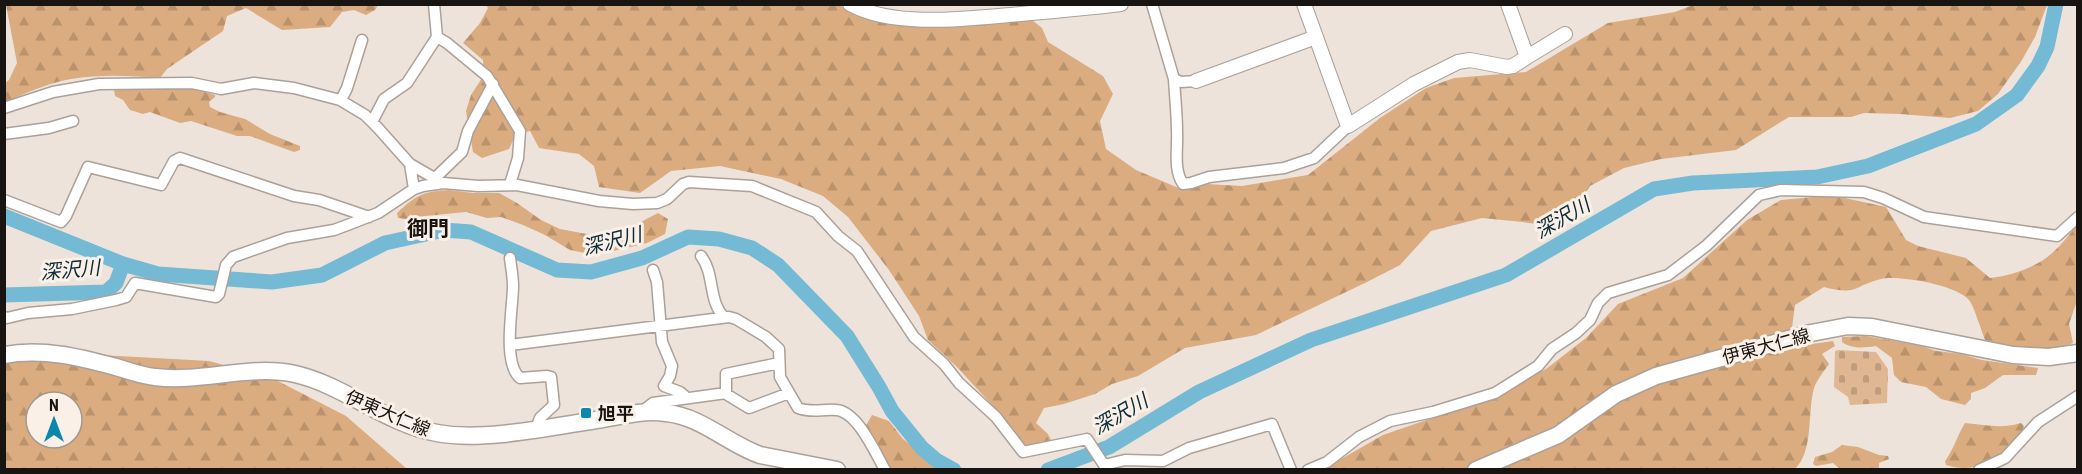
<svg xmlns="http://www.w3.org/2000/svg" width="2082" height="474" font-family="'Roboto Condensed','Noto Sans JP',sans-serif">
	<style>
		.forest { fill: url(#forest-firs); fill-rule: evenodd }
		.cemetery { fill: url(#cemetery-stones) }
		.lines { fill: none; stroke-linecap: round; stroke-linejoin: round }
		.river { stroke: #74bad5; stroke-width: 15 }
		.minor-casing { stroke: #aba199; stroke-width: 13 }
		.tertiary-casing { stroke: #aba199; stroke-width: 16 }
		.primary-casing { stroke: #aba199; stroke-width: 19 }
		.minor { stroke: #fff; stroke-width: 10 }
		.tertiary { stroke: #fff; stroke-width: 14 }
		.primary { stroke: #fff; stroke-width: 16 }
		.poi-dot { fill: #0a87aa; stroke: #faf0e7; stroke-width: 2 }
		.labels { text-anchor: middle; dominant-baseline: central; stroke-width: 6; stroke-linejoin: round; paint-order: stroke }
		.street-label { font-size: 18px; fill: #181411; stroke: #faf0e7 }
		.poi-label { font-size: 18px; font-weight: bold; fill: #181411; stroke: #faf0e7; text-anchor: start }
		.water-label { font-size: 20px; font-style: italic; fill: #0b2e39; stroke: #faf0e7 }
		.quarter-label { font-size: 21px; font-weight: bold; fill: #181411; stroke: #faf0e7 }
	</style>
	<defs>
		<pattern id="forest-firs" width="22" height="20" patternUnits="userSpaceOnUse" patternTransform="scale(1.5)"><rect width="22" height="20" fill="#daac7f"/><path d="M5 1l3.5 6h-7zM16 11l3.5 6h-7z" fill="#ba936d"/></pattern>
		<pattern id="cemetery-stones" width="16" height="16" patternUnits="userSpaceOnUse" patternTransform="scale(1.5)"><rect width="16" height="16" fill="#dfb792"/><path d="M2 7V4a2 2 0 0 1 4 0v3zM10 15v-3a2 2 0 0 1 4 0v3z" fill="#bf9c7d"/></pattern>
	</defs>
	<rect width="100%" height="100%" fill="#ede3da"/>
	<path class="forest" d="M840 4 844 9 899 18 1027 16 1042 28 1048 42 1103 76 1113 94 1100 121 1106 149 1136 170 1181 189 1206 184 1242 186 1308 175 1380 118 1426 88 1454 78 1526 72 1608 23 1675 12 1693 5H2047L2035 37 2022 60 1998 94 1978 111 1950 118 1900 114 1864 113 1851 117H1789L1736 150 1661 159 1624 168 1590 186 1571 215 1549 226 1523 222 1482 218 1431 231 1400 265 1367 282 1256 335 1185 348 1138 376 1112 384 1095 394 1064 404 1044 408 1036 423 1048 434 1051 440 1040 444 1029 446 1020 442 1003 417 957 367 928 340 919 316 889 270 848 217 823 196 781 179 720 166 671 171 640 193 599 187 594 166 579 154 539 148 530 131 516 134 509 149 482 158 473 152 466 111 471 95 484 75 483 60 463 43 480 23 488 8 486 5Z
		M6 5H378L375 10 366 15 354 10 342 12 330 27 282 30 246 8 227 16 223 31 167 69 160 78C131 76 101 74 71 79 48 83 25 93 5 103L4 84 9 80 17 63Z
		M130 88H192L215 95V97L209 102 210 107 220 112 245 119 270 134 300 146V150L294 152 250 136H237L191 121 180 123 150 112 143 114 130 110 123 100 115 96 114 90Z
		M449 190 473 193H499L517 203 541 220 560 229 592 235 624 234 637 224 658 213 668 219 665 234 647 243 613 251 585 253 570 250 545 235 523 225 501 217 487 218 466 212 425 216 415 220 398 218 397 213C416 195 424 191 449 190Z
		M1813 197H1840L1886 207 1906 240 1918 246 1966 258 1990 278C2010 276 2035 268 2051 254 2061 246 2068 235 2077 226V301L2069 324 2073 343 2054 350 2011 348 1986 342C1982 333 1974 306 1969 300 1956 285 1899 275 1881 279 1852 286 1859 296 1824 287L1795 305 1792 328 1799 346 1833 341 1835 346 1822 354 1829 364C1824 371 1817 380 1814 388 1807 414 1814 450 1795 469L1322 470 1383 435 1473 404 1546 369 1586 338 1618 304 1683 278 1747 220 1781 200Z
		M1866 336 1922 346 1936 351 1961 354 1982 360 2038 368 2036 375H2003L1985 388 1971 393V399L1965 405 1941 399 1926 387 1901 382 1894 375 1892 358 1876 346C1865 348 1851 349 1842 342V337Z
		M46 352 209 361 272 378 346 416 407 469 5 470V364ZM36 402H72V438H36Z
		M872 415 889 421 903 439 942 469H888L864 429Z
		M1965 423C1986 425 2001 429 2021 423L2024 426C2022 434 2016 439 2010 445 1993 464 1971 473 1946 465L1945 461C1954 449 1957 436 1965 423Z
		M1842 445 1858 447 1879 455 1888 456 1889 459 1879 463V469H1840L1833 463 1816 466 1813 464 1815 457 1832 452Z"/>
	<path class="cemetery" d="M1838 350 1876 352 1888 369 1887 403 1850 405 1848 397 1834 387 1835 351Z"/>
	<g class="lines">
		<path class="river" d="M4 216 123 264 158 274 272 282 322 275 385 243 444 230 471 232 557 270 591 272 642 258 688 237 719 239 752 248 778 265 847 336 879 387 892 411 922 448 936 460 954 470
			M4 295 106 292 116 283 123 264
			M1048 470 1109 447 1199 392 1311 340 1506 275 1654 189 1693 183 1817 177 1868 166 1976 124 2017 95 2038 66 2047 47 2056 4"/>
		<g class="minor-casing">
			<path id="minor" d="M1152 4 1174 79 1181 82 1196 81
				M437 37 447 43 487 76 520 131 518 158 510 184
				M1174 79C1175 97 1177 114 1177 132 1178 149 1173 169 1183 184L1191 183 1209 177 1284 168 1314 158 1348 126
				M341 100 347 88 362 40
				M4 108 53 92 99 84 192 83 221 89 254 83 294 88 340 100 365 115 378 128 410 164 414 189
				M372 122 384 99 407 83 437 37 434 4
				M4 134 49 128 73 121
				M410 164 436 179 438 184
				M435 178 462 152 468 131 493 84
				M4 200 61 222 66 216 88 167 161 185 174 161 180 158 294 196 319 200 369 217
				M701 256C715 274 708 301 724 317
				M510 258C511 267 513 276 513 286 513 308 502 362 520 378L547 376 551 377 554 405 540 418 536 429
				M653 270 657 282 662 342 672 366 670 376 664 386 680 392 687 398
				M4 317 7 318 28 313 72 309 116 300 126 297 135 283 216 297 219 294 226 265 233 257 287 238 334 230 350 224 378 213 414 189 423 186 443 183 478 186 517 185 599 201 633 204 657 203 667 199 683 184 689 182 752 186 816 212 838 236 857 251 914 337 944 364 959 383 996 417 1023 452 1087 439 1104 465 1125 460 1163 461 1189 448 1272 424 1291 470
				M510 345 729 317 736 319 766 337 779 349 780 377 798 408C810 413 823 409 836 410 857 411 875 452 885 470
				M779 363 726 374V394L749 408 789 393
				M640 413 653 403 726 393
				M1308 470 1327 462 1359 437 1390 421 1433 412 1495 393 1538 366 1552 349 1576 333 1590 320 1598 303 1608 293 1668 275 1706 246 1759 195 1781 190 1864 192 1883 198 1924 217 2057 236 2078 217
				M1979 470 2005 458 2038 422 2078 396"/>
		</g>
		<g class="tertiary-casing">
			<path id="tertiary" d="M850 4C895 29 971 18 1020 14 1054 11 1088 8 1121 4
				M1304 4 1348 126 1414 84 1458 62 1470 60 1507 67 1513 66 1527 57 1508 4
				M1527 57 1565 34
				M1196 81 1316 37"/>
		</g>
		<g class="primary-casing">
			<path id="primary" d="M4 355C43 348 79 357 116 367 129 371 142 376 155 377 201 383 250 364 295 374 344 385 386 424 437 433 484 442 555 426 603 419 624 415 645 410 666 413 701 416 728 444 760 455L837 470
				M1476 470 1558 435 1616 394 1656 376 1811 333 1848 326 1872 327 2013 355 2049 357 2078 353"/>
		</g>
		<use href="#minor" class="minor"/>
		<use href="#tertiary" class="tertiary"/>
		<use href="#primary" class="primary"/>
	</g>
	<rect class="poi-dot" x="580" y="407" width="12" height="12" rx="3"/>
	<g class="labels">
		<g class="street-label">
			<text transform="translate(1766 346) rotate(-15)">伊東大仁線</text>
			<text transform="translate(388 413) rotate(23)">伊東大仁線</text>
		</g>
		<g class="poi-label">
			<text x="598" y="413">旭平</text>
		</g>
		<g class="water-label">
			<text transform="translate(1562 218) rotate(-30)">深沢川</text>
			<text transform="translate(612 241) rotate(-14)">深沢川</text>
			<text transform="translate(70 270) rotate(-5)">深沢川</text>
			<text transform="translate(1120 414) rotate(-30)">深沢川</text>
		</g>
		<g class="quarter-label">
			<text x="428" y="229">御門</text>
		</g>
	</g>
	<rect width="2082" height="474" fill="none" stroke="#181411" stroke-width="12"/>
	<g transform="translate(54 420)"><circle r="28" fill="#faf0e7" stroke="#a09891" stroke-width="1.5"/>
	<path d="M0-4.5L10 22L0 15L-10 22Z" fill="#0a87aa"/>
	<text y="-9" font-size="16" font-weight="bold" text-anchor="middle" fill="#181411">N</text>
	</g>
</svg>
